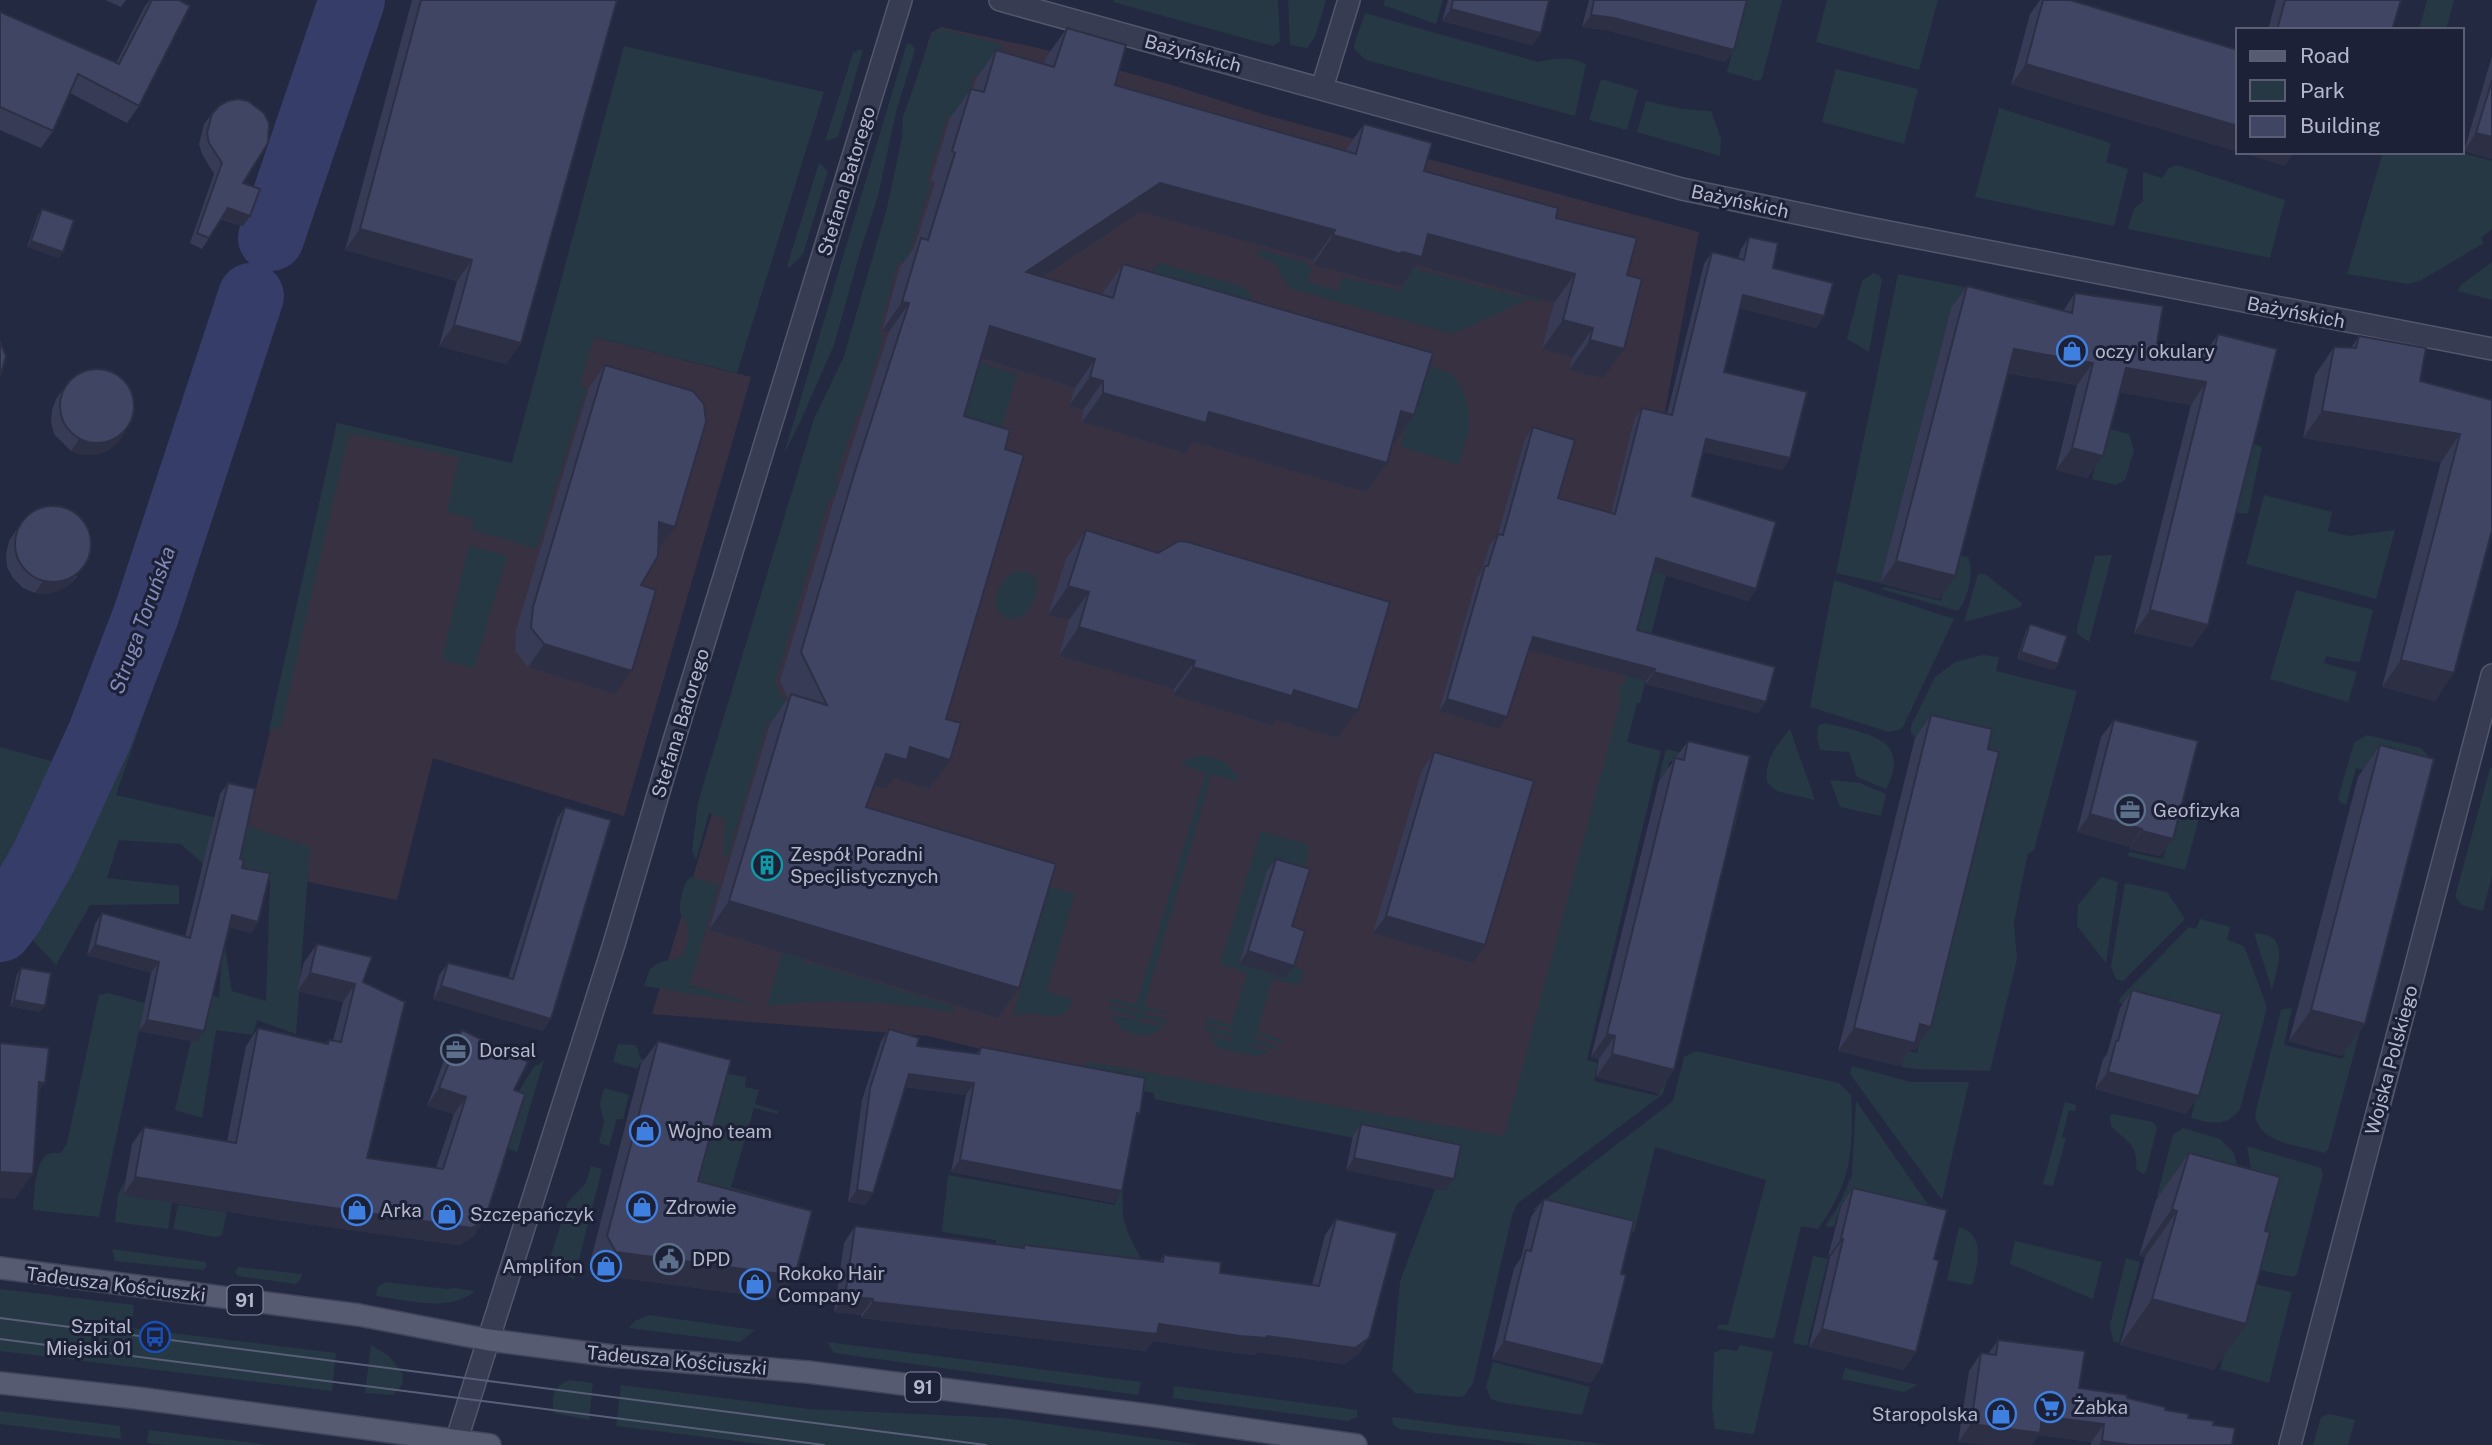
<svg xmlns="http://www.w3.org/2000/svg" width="2492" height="1445" font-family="'Public Sans',sans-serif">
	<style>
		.medical { fill: #383142 }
		.green { fill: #263843 }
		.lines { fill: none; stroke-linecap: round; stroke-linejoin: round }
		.river { stroke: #353d68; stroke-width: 66 }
		.street-casing { stroke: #53576c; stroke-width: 24 }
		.primary-casing { stroke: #42455b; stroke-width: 24 }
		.street { stroke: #383c52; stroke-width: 21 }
		.primary { stroke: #565b72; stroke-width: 21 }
		.tram { stroke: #5a5f79; stroke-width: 2 }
		.wall { fill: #373b55 }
		.shaded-wall { fill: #2d3045 }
		.building { fill: #404563; stroke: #2d3045; stroke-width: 2 }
		.labels { text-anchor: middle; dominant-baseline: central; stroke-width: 6; stroke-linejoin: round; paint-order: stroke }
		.shield { fill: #1d2137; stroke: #878b9f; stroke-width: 2 }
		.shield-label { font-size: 18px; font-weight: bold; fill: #b5b8cc }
		.street-label { font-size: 19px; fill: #b5b8cc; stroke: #1d2137 }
		.poi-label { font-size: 19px; fill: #b5b8cc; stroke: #1d2137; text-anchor: start }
		.water-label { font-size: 21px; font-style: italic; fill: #828bb9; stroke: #1d2137 }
	</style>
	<rect width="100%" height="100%" fill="#242942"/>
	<path class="medical" d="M941 27 1038 48 1172 85 1262 114 1699 232 1647 506 1681 515 1515 1167 1154 1099V1093L929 1036 652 1014 908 159 906 114 931 33Z
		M550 326 751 377 624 816 433 758 397 900 318 884 238 862 268 740 337 423 512 464Z"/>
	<path class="green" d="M1114 0H1278L1280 41 1273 46 1113 2Z
		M1288 0H1326L1315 37 1307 48 1290 45Z
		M1385 0H1443L1436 24 1383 5Z
		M1745 0H1782L1762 78 1758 81 1727 72Z
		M1827 0H1938L1919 70 1816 42Z
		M2427 0H2454L2446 30H2419Z
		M1365 13 1538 62C1556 58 1570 56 1586 64L1575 116 1366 60 1355 50 1354 45Z
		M941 29 998 43 1003 47 996 81 974 74 961 117 948 115 927 181 931 183 906 263 898 262 879 333 884 335 860 416H857L835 482 845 487 829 499 775 683 796 722 795 726 768 721 728 856 723 855 725 819 709 813 696 860 692 851 698 802 814 419 844 356 887 208 902 138 903 117 932 34Z
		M907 43 912 45 915 50 896 112 878 196 861 249 834 345 801 420 784 454Z
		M624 46 824 92 737 373 594 337 580 385 586 388 537 549 472 530 474 519 447 512 459 457 349 433 281 727 269 730 337 423 512 463Z
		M859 50H863L838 137 825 141 853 53Z
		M1836 69 1918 89 1904 144 1822 122Z
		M1601 79 1638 90 1627 130 1589 120Z
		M1646 101 1683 109 1711 111 1721 139 1720 156 1637 132Z
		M1999 108 2111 143 2106 162 2128 169 2114 226 1975 197Z
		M2383 152H2458L2492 161V229L2481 238 2484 243 2420 281 2408 284 2347 274Z
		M819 163 828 171 803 254 790 267 787 266Z
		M2177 165 2285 200 2270 258 2128 229 2134 208 2143 202V172L2162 178 2169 168Z
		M1539 245 1543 277 1539 303 1534 301 1531 298 1453 334 1289 288 1275 264 1258 255 1259 249 1308 263V267L1312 269 1307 281 1337 291 1342 277 1402 291 1408 267 1525 298Z
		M2492 262V300L2458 291 2461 285Z
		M1159 263 1244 287 1252 297 1251 301 1153 276 1152 271Z
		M1873 273 1879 275 1882 280 1869 352 1847 339 1862 281Z
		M1898 274 2037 301 2018 370 1951 308 1880 583 1836 573Z
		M953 354 1017 374 1001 430 951 429Z
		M1428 365 1451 373 1462 389 1469 411V429L1459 465 1400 446Z
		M2105 428 2129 434 2134 451 2125 480 2116 485 2092 479Z
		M2251 442 2262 447 2248 514 2230 512Z
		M2264 495 2332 512 2328 531 2349 536 2395 530 2376 599 2246 564Z
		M1656 539 1666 575 1648 647 1654 649 1640 703H1637L1627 742 1661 751 1587 1060 1598 1063 1594 1081 1658 1096 1671 1046 1676 1048 1663 1094 1517 1204 1512 1216 1473 1383 1464 1396 1459 1397 1415 1393 1392 1371 1400 1281 1435 1189 1446 1191 1452 1157 1154 1099V1093L1073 1077 1078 1067 1089 1062 1504 1136 1620 704 1619 686 1625 683Z
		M469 545 507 556 474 668 444 660 443 655Z
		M1953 554 1968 557C1975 570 1967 601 1958 611L1881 589 1885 587 1941 601Z
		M2112 555 2089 642 2077 634V628L2095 556Z
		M1013 572H1029L1038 581C1031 652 965 609 1013 572Z
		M1978 574H1985L2022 603 2021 607 1964 622Z
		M1834 580 1954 619 1904 725 1901 729 1889 732 1810 707Z
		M2296 590 2373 610 2360 661 2354 662 2326 656 2324 663 2357 672 2348 702 2270 679Z
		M160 624 174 627 116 795 247 825 310 847 296 1034 257 1020 253 1035 216 1030 202 1118 175 1110 195 1023 158 986 219 997 223 935 232 991 266 1001 270 880 203 864 181 844 119 840 107 878 179 886V904L90 905 56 965 21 928 0 956V747L98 774Z
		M1982 655 1999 657 1996 671 2077 691 2034 850 2028 854 2023 877 2014 923 2017 959 1990 1071 1917 1069 1901 1067 1905 1050 1917 1053 1985 774 1977 751 1914 736 1911 733V726L1935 677 1955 662Z
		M1825 723C1862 733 1914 736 1886 789L1857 777 1849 752 1820 750 1817 737 1818 726Z
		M1790 729 1815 800 1776 791 1767 782C1764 760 1777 745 1790 729Z
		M2367 735 2421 748 2433 761 2328 1150 2324 1153C2302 1145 2260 1145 2255 1115L2281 1010 2292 1008 2284 1045 2343 1059 2419 786 2356 768 2346 805 2341 803 2338 798 2354 743Z
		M1666 749 1741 767 1739 777 1746 779 1734 831 1724 827 1736 778 1670 761 1665 779 1659 778Z
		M1204 755 1225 762 1238 776V782L1212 774 1144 1006 1171 1014 1143 1011V1014L1168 1020 1165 1024 1141 1018 1140 1022 1164 1026C1148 1043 1120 1035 1111 1014L1134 1020 1136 1017 1110 1009V1005L1137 1012 1139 1010 1110 1002V998L1136 1005 1206 773 1181 764 1185 760Z
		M2490 768H2492V876L2483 911 2462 905 2455 897Z
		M1830 780 1860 783 1886 794 1881 816 1840 807Z
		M2176 809 2200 815 2185 870 2128 856 2129 852 2163 859Z
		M1261 831 1310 845 1301 881 1268 871 1290 964 1304 971 1299 985 1272 979 1257 1032 1283 1040 1281 1043 1255 1035 1254 1039 1278 1046 1274 1049 1252 1044 1251 1046 1270 1052 1256 1056 1218 1048 1208 1034 1231 1041 1233 1038 1207 1031 1206 1025 1233 1033 1234 1030 1205 1022 1206 1017 1231 1025 1247 973 1220 964Z
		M804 876 827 882 803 963 809 965 811 963 955 1007 953 1012C884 1001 836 998 767 1006Z
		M690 877 719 885 690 985 759 1005 644 986 650 969 658 963 681 957C687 948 690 936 687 925 685 919 680 915 680 909 679 900 684 883 690 877Z
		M2101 877 2118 882 2106 963 2077 926 2078 905Z
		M2125 883 2167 892 2185 919 2123 981 2116 979 2111 967Z
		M1050 887 1075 893 1046 991 1073 1000C1067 1021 1053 1016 1036 1014 1028 1013 1021 1014 1013 1015Z
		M2200 919 2230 927 2227 940 2244 946 2266 1004V1012L2240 1109C2227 1128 2210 1123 2191 1118L2212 1028 2119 1003 2120 998 2189 927 2196 929Z
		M2254 933C2292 934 2277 966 2272 990Z
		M108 993 145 1003 99 1217 33 1210C34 1197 35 1158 49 1154 53 1152 57 1153 61 1153L67 1143 99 995Z
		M618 1044 636 1045 641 1059 746 1077 745 1087 759 1090 755 1104 778 1111 777 1114 754 1108 731 1187 806 1209 783 1300 781 1299 797 1233 685 1203 717 1081 640 1063 637 1069 613 1062Z
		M1696 1051 1839 1083 1851 1095C1854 1150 1851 1183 1818 1229L1801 1226 1774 1339 1718 1329V1325H1728L1766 1180 1655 1147 1634 1233 1533 1209 1673 1101 1684 1057Z
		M544 1060 517 1152 504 1147 509 1107 535 1065H538Z
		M1852 1066 1911 1082H1969L1942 1200 1850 1074Z
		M604 1088 629 1095 623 1119H617L609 1146 599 1143 604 1122 600 1104Z
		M1856 1101 1936 1216 1934 1226 1841 1204 1834 1227 1825 1226 1838 1207 1852 1175Z
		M2065 1102 2076 1105 2075 1111 2069 1110 2062 1137 2066 1138 2053 1186 2043 1184Z
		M2113 1114 2153 1122 2157 1128 2146 1172 2143 1174 2136 1169C2139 1144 2126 1142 2111 1126L2110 1116Z
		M2183 1128 2220 1139 2234 1153 2248 1217 2157 1196 2173 1135Z
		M2247 1146 2321 1168 2323 1174 2297 1274 2293 1277 2260 1270V1222Z
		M234 1162 236 1169 222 1235 215 1237 173 1229 178 1205 225 1212Z
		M591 1166 602 1169 574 1279 552 1269 550 1258 568 1202 586 1183Z
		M948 1175 1115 1205 1121 1183 1124 1184C1117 1227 1134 1244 1154 1280L995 1258 996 1240 942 1232Z
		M125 1181 123 1195 172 1203 168 1229 115 1222 118 1194Z
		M1959 1227C1986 1234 1978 1265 1972 1285L1947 1280Z
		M2015 1241 2102 1262 2093 1299 2010 1264Z
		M112 1249 206 1262 207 1267 202 1270 115 1261Z
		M1813 1256 1828 1259 1807 1346 1793 1343Z
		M2126 1258 2140 1262 2119 1343 2113 1341 2110 1325Z
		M238 1267 302 1274 300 1280 296 1284 238 1276 235 1272Z
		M385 1282 447 1289 455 1288 475 1291C449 1313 408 1300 376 1296L377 1288Z
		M2245 1282 2292 1292 2269 1383 2220 1369Z
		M0 1289 134 1305 132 1328 336 1353 332 1391 0 1351Z
		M649 1315 755 1330 740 1342 629 1328 635 1321Z
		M827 1342 1141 1382 1138 1395 834 1353Z
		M371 1345 389 1356 403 1374 402 1385 393 1395 365 1393Z
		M1740 1345 1773 1352 1754 1434 1715 1429 1712 1408 1714 1353 1722 1349 1737 1351Z
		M1493 1362 1590 1387 1582 1415 1499 1402 1491 1399 1486 1387Z
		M1845 1368 1918 1385 1904 1392 1842 1379Z
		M569 1380 593 1383 589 1420 554 1413C551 1398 553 1386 569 1380Z
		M621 1385 808 1409 1005 1418 1200 1445H768L616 1426Z
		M1174 1386 1357 1410V1417L1348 1421 1173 1398Z
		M0 1411 120 1426 121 1439 0 1424Z
		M2330 1414 2355 1420 2348 1445H2313L2321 1417Z
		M1392 1417 1609 1445H1537L1400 1429 1393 1425Z
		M149 1430 270 1445H166L147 1443Z"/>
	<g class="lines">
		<path class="river" d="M271 238 352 0
			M0 929 12 913 44 857 100 735 146 615 251 296"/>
		<g class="street-casing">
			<path id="street" d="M1000 0 1682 189 1863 227 2492 349
				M1322 88 1349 0
				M455 1445 614 944 672 747 901 0
				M2290 1445 2492 675"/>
		</g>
		<g class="primary-casing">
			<path id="primary" d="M0 1268 359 1315 489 1340 613 1356 808 1372 1155 1416 1356 1445
				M0 1383 137 1398 490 1445"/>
		</g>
		<use href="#street" class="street"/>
		<use href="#primary" class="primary"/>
		<path class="tram" d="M0 1318 986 1445
			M0 1339 824 1445"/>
	</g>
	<path class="wall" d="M105 0H126L121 7Z
		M150 0H179L139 106 127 123 70 93 53 131 41 148 0 130V12L116 63 145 6Z
		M412 0H617L521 343 506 364 439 346 457 281 345 250Z
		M1448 0H1549L1541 33 1532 45 1442 21Z
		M1589 0H1747L1734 50 1725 62 1606 30 1582 27Z
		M2040 0H2070L2238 50 2011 85 2030 14Z
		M2276 0H2401L2392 30H2268Z
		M1067 28 1115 85 1345 151 1364 124 1424 171 1556 218 1627 275 1624 349 1603 378 1569 370 1573 357 1542 349 1554 303 1416 265 1401 287 1382 282 1381 283 1313 265 1314 260 1140 212 1042 277 1102 294 1123 264 1414 415 1394 445 1392 444 1387 463 1366 492 1193 442 1185 453 1082 422 1083 410 1069 406 1075 388 981 359 964 416 1005 449 946 719 950 760 929 789 894 778 886 789 874 786 866 807 1019 988 998 1018 709 930 770 724 788 698 780 681 834 500 889 332 882 331 900 267 914 248 935 183 931 180 950 118 971 89H973L976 79 996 50 1044 64 1046 57Z
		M2492 56V159L2464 151Z
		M212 114 243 183 250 216 243 226 221 219 202 249 190 243 214 174 202 154 199 144 204 124Z
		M42 209 63 252 59 258 27 247 38 215Z
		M1749 237 1773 268 1824 316 1816 328 1740 308 1724 372 1790 458 1782 470 1703 452 1692 496 1756 589 1748 601 1653 571 1637 630 1758 713 1646 684V681L1529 650 1499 729 1439 711 1477 578 1482 570 1489 546 1498 534 1525 439 1533 427 1558 498 1611 513 1634 420 1642 408 1667 414 1704 264 1712 252 1738 259 1741 249Z
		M1967 286 2063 311 2075 293 2157 343 2208 349 2218 334 2208 625 2192 647 2134 633 2191 405 2119 392 2103 456 2087 478 2056 470 2077 385 2007 373 1939 599 1880 583 1951 308Z
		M2359 336 2420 381 2492 400 2435 701 2382 687 2441 462 2303 438 2315 375 2334 347 2351 348Z
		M605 365 658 550 641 585 615 694 528 667 515 651 516 630 589 388Z
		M65 387 126 431 117 443 107 451 95 455H82L71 451 54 434 51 422 52 410 56 399Z
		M25 517 77 577 69 585 58 591 46 594 35 593 23 588 13 578 7 567 6 554 9 541Z
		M1086 530 1358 710 1338 738 1276 720 1272 725 1173 695 1174 689 1059 656 1069 620 1048 615 1066 559Z
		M2030 624 2058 664 2054 670 2017 659 2026 631Z
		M1931 715 1988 749 1931 1027 1915 1050 1911 1049 1899 1066 1838 1051 1915 738Z
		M2114 720 2160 856 2129 849 2130 847 2077 832 2101 737Z
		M1688 741 1658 1093 1596 1077 1599 1059 1591 1057 1659 781Z
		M2380 745 2365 1024 2342 1056 2289 1041 2358 777Z
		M1434 752 1473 963 1373 933 1422 770Z
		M228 783 240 859 258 922 251 933 229 927 204 1031 197 1042 139 1031 151 973 87 955 95 924 102 913 185 937 220 794Z
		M565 807 543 1031 433 999 439 975 448 963 508 978 557 819Z
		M1276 859 1292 926 1294 966 1285 978 1239 964 1267 871Z
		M317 944 363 982 367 1158 436 1168 454 1114 427 1106 449 1047 462 1030 514 1090 473 1237 459 1245 279 1220 123 1195 132 1144 144 1127 227 1141 246 1046 258 1028 326 1043 329 1040 333 1041 343 1002 297 991 304 962Z
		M21 968 40 1012 10 1006 17 974Z
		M2132 990 2186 1114 2095 1089 2103 1059 2107 1054 2120 1008Z
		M889 1029 917 1046 976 1054 981 1047 1135 1120 1114 1203 951 1172 966 1095 905 1087 873 1193 865 1205 848 1202 862 1100 881 1041Z
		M658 1041 698 1181 779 1299 600 1275 591 1259 641 1064Z
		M1361 1124 1446 1191 1346 1170 1353 1136Z
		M2189 1153 2265 1231 2214 1370 2120 1345 2145 1257 2139 1256 2156 1200Z
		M1853 1188 1904 1370 1809 1347 1830 1257H1828L1841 1206Z
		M1544 1199 1621 1274 1591 1383 1492 1359 1514 1268 1521 1258 1531 1217Z
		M1336 1219 1369 1338 1358 1355 1344 1364 1257 1352 1255 1355 1228 1352 1153 1341 1146 1351 861 1318V1315L834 1312 844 1243 855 1226 1022 1248 1024 1245 1160 1261 1164 1255 1220 1273 1312 1285 1325 1235Z
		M1998 1340 2079 1388 2127 1398 2213 1425 2232 1445H2091V1442L2039 1435 1958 1442 1969 1371 1981 1353 1988 1354Z"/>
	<path class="shaded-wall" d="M1451 9 1541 33 1532 45 1442 21Z
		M1591 15 1614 18 1734 50 1725 62 1606 30 1582 27Z
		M2026 64 2238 126V152L2011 85Z
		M2476 133 2492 137V159L2464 151Z
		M2239 152H2294L2285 166Z
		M1160 183 1335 230 1314 260 1140 212 1005 302 1026 272Z
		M228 208 250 216 243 226 221 218Z
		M360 229 472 260 457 281 345 250Z
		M1428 234 1575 274 1554 303 1416 265 1401 287 1382 282 1381 283 1313 265 1333 235Z
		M31 241 63 252 59 258 27 247Z
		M1743 295 1824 316 1816 328 1735 307Z
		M902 302 909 303 889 332 882 331Z
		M1563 320 1593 328 1573 357 1542 349Z
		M454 325 521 343 506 364 439 346Z
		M990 326 1095 359 1075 388 970 355Z
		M1590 340 1624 349 1603 378 1569 370Z
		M2014 349 2093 363 2077 385 1998 371Z
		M2126 368 2206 382 2191 405 2110 391Z
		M1090 377 1103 381 1083 410 1069 406Z
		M1103 393 1209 412 1387 463 1366 492 1193 442 1185 453 1082 422Z
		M1401 411 1414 415 1394 445 1380 441Z
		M2322 411 2460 434 2441 462 2303 438Z
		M126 431 117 443 107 451 95 455H82L71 451 79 439Z
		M1706 439 1790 458 1782 470 1698 451Z
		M2072 448 2103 456 2087 478 2056 470Z
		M659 522 675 527 658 550Z
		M1656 558 1756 589 1748 601 1648 570Z
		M1896 561 1955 576 1939 599 1880 583Z
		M85 564 69 585 58 591 46 594 35 593 43 581Z
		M1068 586 1089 592 1069 620 1048 615Z
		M2150 610 2208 625 2192 647 2134 633Z
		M1079 627 1195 661 1174 689 1059 656Z
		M1533 637 1655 669 1646 681 1524 649Z
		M544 644 632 671 615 694 528 667Z
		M2021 652 2058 664 2054 670 2017 659Z
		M2401 660 2454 673 2435 701 2382 687Z
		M1193 667 1294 690 1358 710 1338 738 1276 720 1272 725 1173 695Z
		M1654 672 1766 702 1758 713 1646 684Z
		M1447 699 1507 717 1499 729 1439 711Z
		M910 747 950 760 929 789 894 778 886 789 866 783 886 754Z
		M2090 814 2142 829 2130 847 2077 832Z
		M2142 831 2173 839 2160 856 2129 849Z
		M729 901 1019 988 998 1018 709 930Z
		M232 915 258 922 251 933 224 926Z
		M1386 916 1485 945 1473 963 1373 933Z
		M95 945 159 962 151 973 87 955Z
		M1248 951 1294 966 1285 978 1239 964Z
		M310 973 355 984 343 1002 297 991Z
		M441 986 551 1019 543 1031 433 999Z
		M14 1000 45 1006 40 1012 10 1006Z
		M2311 1010 2365 1024 2342 1056 2289 1041Z
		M147 1020 204 1031 197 1042 139 1031Z
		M1920 1024 1931 1027 1915 1050 1911 1049 1899 1066 1838 1051 1854 1028Z
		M1607 1034 1615 1036 1599 1059 1591 1057Z
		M1612 1054 1674 1070 1658 1093 1596 1077Z
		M2108 1072 2199 1096 2186 1114 2095 1089Z
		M909 1074 974 1083 966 1095 900 1086Z
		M39 1082 45 1083 28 1108Z
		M439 1088 466 1097 454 1114 427 1106Z
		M1354 1158 1454 1179 1446 1191 1346 1170Z
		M960 1160 1122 1191 1114 1203 951 1172Z
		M0 1172 33 1174 15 1199 0 1198Z
		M135 1177 485 1219 473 1237 459 1245 279 1220 123 1195Z
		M857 1190 873 1193 865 1205 848 1202Z
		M2172 1209 2177 1211 2145 1257 2139 1256Z
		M1841 1239H1843L1830 1257H1828Z
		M616 1252 795 1276 779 1299 600 1275Z
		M845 1296 873 1299 861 1315 834 1312Z
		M2152 1299 2246 1324 2214 1370 2120 1345Z
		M873 1302 1159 1324 1267 1336 1369 1338 1358 1355 1344 1364 1257 1352 1255 1355 1228 1352 1153 1341 1146 1351 861 1318Z
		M1822 1329 1916 1352 1904 1370 1809 1347Z
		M1504 1341 1603 1365 1591 1383 1492 1359Z
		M2042 1416 2104 1424 2091 1442 2039 1435 2032 1445H1981L1958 1442 1971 1424Z
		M2102 1441 2131 1445H2099Z"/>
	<path class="building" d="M152 0H179L190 6 139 106 78 74 53 131 0 107V12L119 64Z
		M421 0H617L521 343 454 325 472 260 360 229Z
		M1453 0H1549L1541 33 1451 9Z
		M1594 0H1747L1734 50 1614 18 1591 15Z
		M2043 0H2070L2238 50V126L2026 64Z
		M2285 0H2401L2392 30H2277Z
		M1067 28 1126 45 1115 85 1356 154 1364 124 1432 143 1424 171 1558 208 1556 218 1637 238 1627 275 1642 279 1624 349 1590 340 1593 328 1563 320 1575 274 1428 234 1422 257 1402 252 1401 254 1333 235 1335 230 1160 183 1026 272 1113 298 1123 264 1433 353 1414 415 1401 411 1387 463 1209 412 1206 423 1103 393V381L1090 377 1095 359 990 326 964 416 1010 430 1005 449 1024 455 946 719 961 723 950 760 910 747 907 760 886 754 866 807 1056 864 1019 988 729 901 791 694 827 705 801 652 855 471 909 303 902 302 921 238 928 240 955 153 952 151 971 89 984 92 996 50 1054 67Z
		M2492 80V137L2476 133Z
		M238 99 248 101 264 113 269 123 268 143 243 183 260 189 250 216 228 208 209 238 197 233 222 163 209 143 207 133 212 114 219 106 228 101Z
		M42 209 74 220 63 252 31 241Z
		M1749 237 1778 243 1773 268 1833 283 1824 316 1743 295 1724 372 1807 392 1790 458 1706 439 1692 496 1776 522 1756 589 1656 558 1637 630 1775 667 1766 702 1654 672 1655 669 1533 637 1507 717 1447 699 1485 566H1488L1498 534 1503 535 1533 427 1575 440 1558 498 1615 514 1642 408 1672 415 1712 252 1744 260Z
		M1967 286 2072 313 2075 293 2163 306 2157 343 2214 350 2218 334 2277 349 2208 625 2150 610 2206 382 2126 368 2103 456 2072 448 2093 363 2014 349 1955 576 1896 561Z
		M2359 336 2426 348 2420 381 2492 400V530L2454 673 2401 660 2460 434 2322 411 2334 347 2356 348Z
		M0 342 6 356 0 377Z
		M605 365 693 391 704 404 706 422 675 527 659 522 658 556 641 585 656 590 632 671 544 644 531 628 533 607Z
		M60 406a37 37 0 1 1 74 0a37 37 0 1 1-74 0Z
		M15 544a38 38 0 1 1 76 0a38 38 0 1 1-76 0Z
		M1086 530 1158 553 1179 541 1188 542 1390 602 1358 710 1294 690 1292 696 1193 667 1195 661 1079 627 1089 592 1068 586Z
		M2030 624 2067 636 2058 664 2021 652Z
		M1931 715 1992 729 1988 749 1999 752 1931 1027 1920 1024 1915 1043 1854 1028Z
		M2114 720 2198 741 2173 839 2142 831V829L2090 814Z
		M1688 741 1750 756 1674 1070 1612 1054 1615 1036 1607 1034 1675 758 1684 760Z
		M2380 745 2434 759 2365 1024 2311 1010Z
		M1434 752 1534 781 1485 945 1386 916Z
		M228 783 255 789 240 859 244 860 242 868 270 873 258 922 232 915 204 1031 147 1020 159 962 95 945 102 913 190 938Z
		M565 807 611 820 551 1019 441 986 448 963 513 979Z
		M1276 859 1310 869 1292 926 1305 931 1294 966 1248 951Z
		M317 944 372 957 363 982 405 1002 367 1158 443 1169 466 1097 439 1088 462 1030 528 1062 514 1090 525 1094 485 1219 472 1228 292 1202 135 1177 144 1127 236 1143 258 1028 328 1044 329 1040 341 1042 355 984 310 973Z
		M21 968 51 973 45 1006 14 1000Z
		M2132 990 2222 1014 2199 1096 2108 1072 2116 1041H2118Z
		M889 1029 919 1038 917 1046 979 1054 981 1047 1145 1078 1140 1114 1137 1113 1122 1191 960 1160 974 1083 909 1074 873 1193 857 1190 870 1088Z
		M658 1041 731 1060 698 1181 812 1211 795 1276 616 1252 607 1236Z
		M0 1043 49 1048 45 1083 39 1082 33 1174 0 1172Z
		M1361 1124 1461 1145 1454 1179 1354 1158Z
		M2189 1153 2280 1177 2265 1231 2270 1232 2246 1324 2152 1299 2177 1211 2172 1209Z
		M1853 1188 1947 1210 1934 1259 1939 1261 1916 1352 1822 1329 1843 1239H1841Z
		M1544 1199 1634 1221 1621 1274 1626 1275 1603 1365 1504 1341 1526 1250 1531 1251Z
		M1336 1219 1397 1233 1369 1338 1355 1348 1267 1336 1266 1338 1240 1336 1159 1324 1157 1334 873 1302V1299L845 1296 855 1226 1024 1248V1245L1163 1262 1164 1255 1221 1262 1220 1273 1319 1286Z
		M1998 1340 2085 1351 2079 1388 2127 1395V1398L2165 1407V1410L2189 1414 2188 1418 2214 1421 2213 1425 2235 1428 2232 1445H2131L2102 1441 2104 1424 2042 1416 2040 1433 1971 1424 1981 1353 1996 1355Z"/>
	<defs>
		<g id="shop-ring" transform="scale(1.575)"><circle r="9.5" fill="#1d2137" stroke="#3f7fe0" stroke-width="1.5"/><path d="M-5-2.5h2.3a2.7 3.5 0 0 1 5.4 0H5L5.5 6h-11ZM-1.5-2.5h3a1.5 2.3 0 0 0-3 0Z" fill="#3f7fe0"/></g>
		<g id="office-ring" transform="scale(1.575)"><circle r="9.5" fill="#1d2137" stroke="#5c6f8a" stroke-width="1.5"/><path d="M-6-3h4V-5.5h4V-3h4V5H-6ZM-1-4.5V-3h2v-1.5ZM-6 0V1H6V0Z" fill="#5c6f8a"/></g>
		<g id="building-ring" transform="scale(1.575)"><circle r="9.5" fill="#1d2137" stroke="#0f9aa8" stroke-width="1.5"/><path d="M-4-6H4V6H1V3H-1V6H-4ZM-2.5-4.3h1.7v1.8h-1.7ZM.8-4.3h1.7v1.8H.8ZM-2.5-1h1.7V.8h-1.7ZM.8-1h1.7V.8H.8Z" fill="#0f9aa8"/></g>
		<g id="civic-ring" transform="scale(1.575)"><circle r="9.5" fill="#1d2137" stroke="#5c6f8a" stroke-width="1.5"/><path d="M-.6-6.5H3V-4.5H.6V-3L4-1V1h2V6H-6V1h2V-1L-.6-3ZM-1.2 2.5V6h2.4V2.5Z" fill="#5c6f8a"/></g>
		<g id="bus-ring" transform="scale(1.575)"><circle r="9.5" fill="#1d2137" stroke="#1a4fb4" stroke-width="1.5"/><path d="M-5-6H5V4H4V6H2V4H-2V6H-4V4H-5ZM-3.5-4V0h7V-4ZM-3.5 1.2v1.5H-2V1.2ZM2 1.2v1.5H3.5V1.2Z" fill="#1a4fb4"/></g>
		<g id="supermarket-ring" transform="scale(1.575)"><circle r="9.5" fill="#1d2137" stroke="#3f7fe0" stroke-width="1.5"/><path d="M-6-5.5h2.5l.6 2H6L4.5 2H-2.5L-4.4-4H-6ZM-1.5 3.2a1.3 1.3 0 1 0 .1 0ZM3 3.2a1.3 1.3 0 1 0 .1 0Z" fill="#3f7fe0"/></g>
	</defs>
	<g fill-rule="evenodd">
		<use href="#shop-ring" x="2072" y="351"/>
		<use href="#office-ring" x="2130" y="810"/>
		<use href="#building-ring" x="767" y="865"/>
		<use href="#office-ring" x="456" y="1050"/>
		<use href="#shop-ring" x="645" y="1131"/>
		<use href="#shop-ring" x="642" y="1207"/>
		<use href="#shop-ring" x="357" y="1210"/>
		<use href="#shop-ring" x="447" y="1214"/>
		<use href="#civic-ring" x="669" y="1259"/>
		<use href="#shop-ring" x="606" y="1266"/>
		<use href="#shop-ring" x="755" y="1284"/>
		<use href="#bus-ring" x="155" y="1337"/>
		<use href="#supermarket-ring" x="2050" y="1407"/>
		<use href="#shop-ring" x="2001" y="1414"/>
	</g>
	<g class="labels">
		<g class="shield">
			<rect x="227.5" y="1285.5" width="35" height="29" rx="5"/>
			<rect x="905.5" y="1372.5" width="35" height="29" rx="5"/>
		</g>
		<g class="shield-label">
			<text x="245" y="1300">91</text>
			<text x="923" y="1387">91</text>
		</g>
		<g class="street-label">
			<text transform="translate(1193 53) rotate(15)">Bażyńskich</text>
			<text transform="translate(846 181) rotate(-73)">Stefana Batorego</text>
			<text transform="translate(1740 201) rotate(12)">Bażyńskich</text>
			<text transform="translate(2296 312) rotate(11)">Bażyńskich</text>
			<text transform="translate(680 723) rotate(-73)">Stefana Batorego</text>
			<text transform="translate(2391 1060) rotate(-75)">Wojska Polskiego</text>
			<text transform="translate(116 1284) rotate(7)">Tadeusza Kościuszki</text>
			<text transform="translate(677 1360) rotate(5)">Tadeusza Kościuszki</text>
		</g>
		<g class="poi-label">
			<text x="2095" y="351">oczy i okulary</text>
			<text x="2153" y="810">Geofizyka</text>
			<text x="790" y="854">Zespół Poradni<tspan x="790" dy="22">Specjlistycznych</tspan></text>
			<text x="479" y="1050">Dorsal</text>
			<text x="668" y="1131">Wojno team</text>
			<text x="665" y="1207">Zdrowie</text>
			<text x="380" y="1210">Arka</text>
			<text x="470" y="1214">Szczepańczyk</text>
			<text x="692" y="1259">DPD</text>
			<text x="583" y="1266" text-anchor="end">Amplifon</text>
			<text x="778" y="1273">Rokoko Hair<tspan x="778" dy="22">Company</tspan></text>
			<text x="132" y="1326" text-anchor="end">Szpital<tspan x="132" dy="22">Miejski 01</tspan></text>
			<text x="2073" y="1407">Żabka</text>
			<text x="1978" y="1414" text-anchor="end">Staropolska</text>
		</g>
		<g class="water-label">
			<text transform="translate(142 620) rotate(-70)">Struga Toruńska</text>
		</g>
	</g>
	<rect x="2236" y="28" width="228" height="126" fill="#1d2137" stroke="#5a5d73" stroke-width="2"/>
	<rect x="2250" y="51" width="35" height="10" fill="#565b72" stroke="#5a5d73" stroke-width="2"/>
	<text x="2300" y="63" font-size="21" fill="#b5b8cc">Road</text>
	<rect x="2250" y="80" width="35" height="21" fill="#263843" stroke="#5a5d73" stroke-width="2"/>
	<text x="2300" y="98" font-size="21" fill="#b5b8cc">Park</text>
	<rect x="2250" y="116" width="35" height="21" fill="#404563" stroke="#5a5d73" stroke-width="2"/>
	<text x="2300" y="133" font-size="21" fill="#b5b8cc">Building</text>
</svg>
